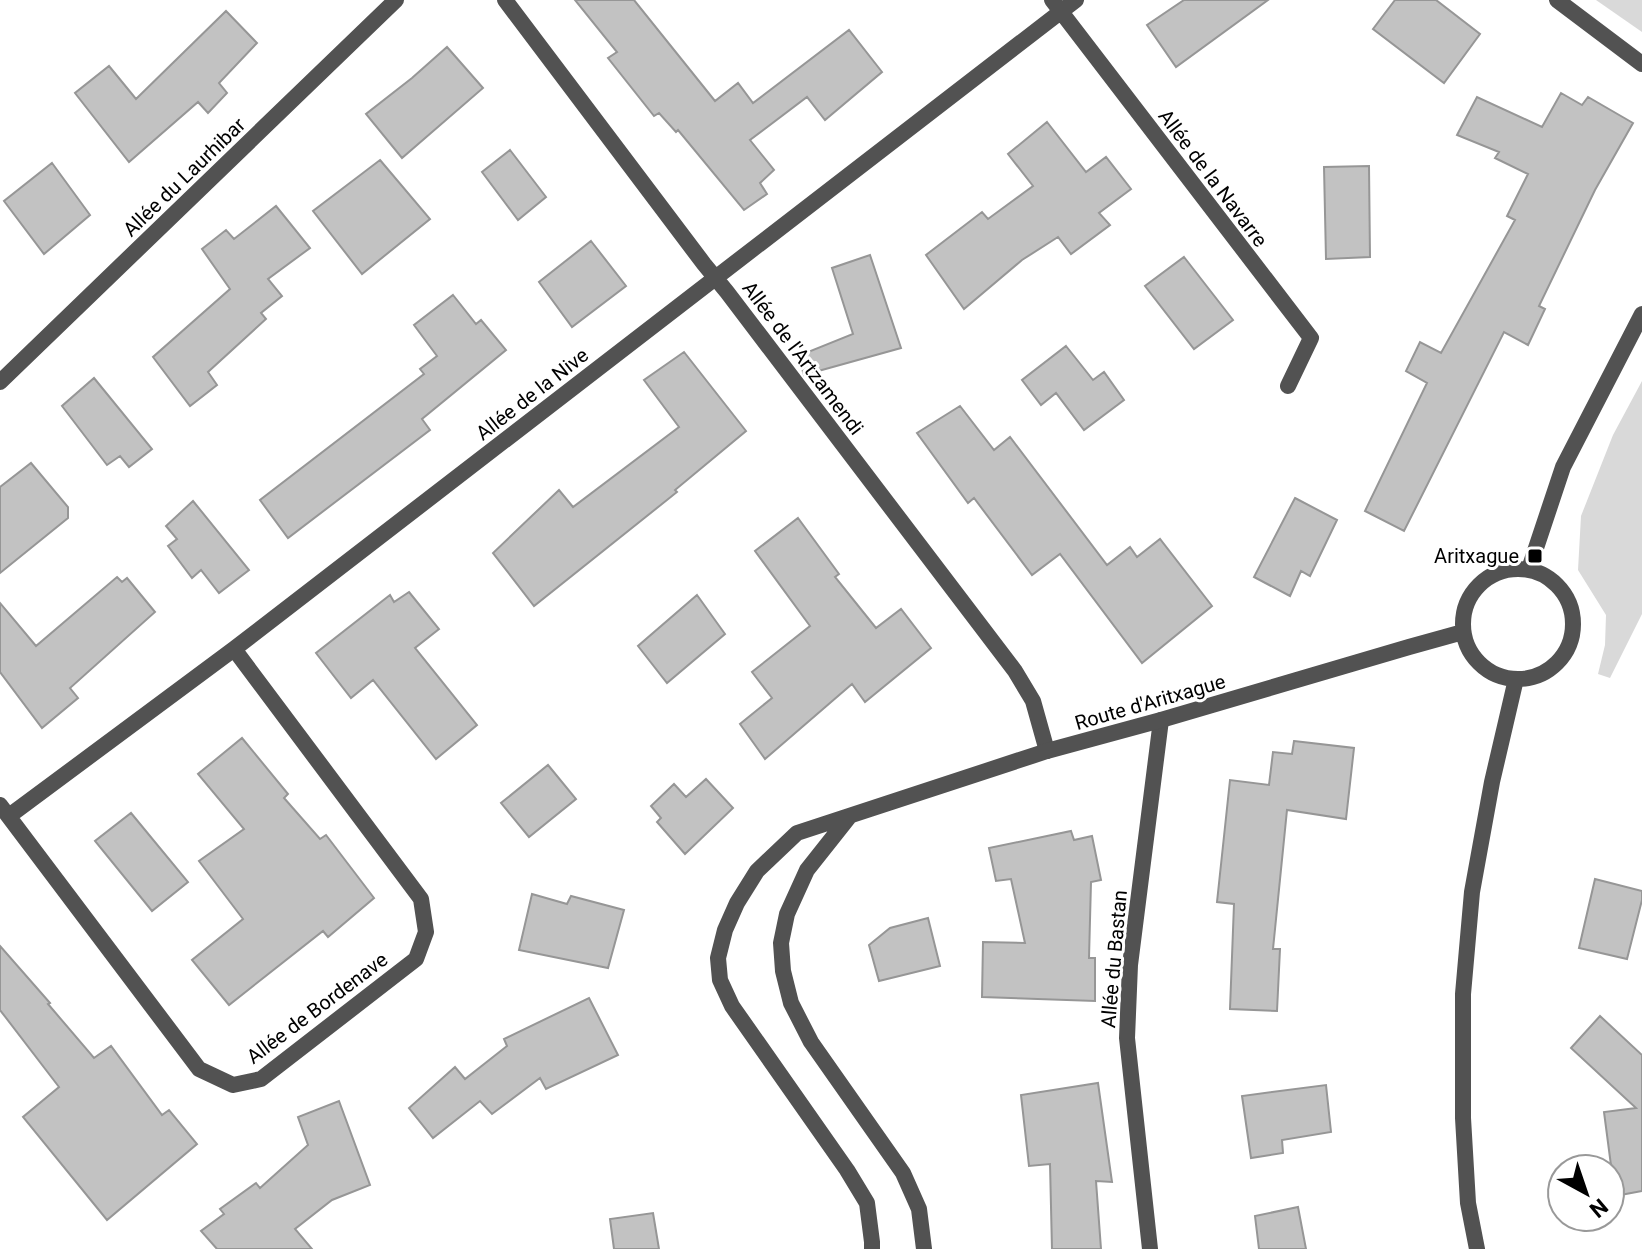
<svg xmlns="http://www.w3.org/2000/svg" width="1642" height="1249" font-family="Roboto,sans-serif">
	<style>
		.green { fill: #d9d9d9 }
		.building { fill: #c2c2c2; stroke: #969696; stroke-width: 2 }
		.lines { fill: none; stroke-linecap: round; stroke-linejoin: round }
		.minor { stroke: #525252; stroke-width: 16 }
		.tertiary { stroke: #525252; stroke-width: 16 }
		.poi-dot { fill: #000; stroke: #fff; stroke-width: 3 }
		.labels { text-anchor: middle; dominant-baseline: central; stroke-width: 6; stroke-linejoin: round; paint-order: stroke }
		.street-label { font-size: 20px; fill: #000; stroke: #fff }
		.poi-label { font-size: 20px; fill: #000; stroke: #fff; text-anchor: end }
	</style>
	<rect width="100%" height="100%" fill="#fff"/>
	<path class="green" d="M1596 0H1642V32Z
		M1642 381V614L1610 678 1598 674 1605 645 1606 615 1578 570 1581 516 1613 435Z"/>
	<path class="building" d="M575 0H634L715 101 738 83 753 103 849 30 882 72 825 120 807 97 750 140 774 170 760 183 767 194 744 210 678 130 676 132 659 113 654 116 608 58 617 52Z
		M1184 0H1268L1176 67 1147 25Z
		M1395 0H1436L1480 34 1444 83 1373 29Z
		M226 11 257 43 219 83 227 93 208 113 198 102 129 162 75 93 109 66 136 99Z
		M447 47 483 88 402 158 366 114 412 78Z
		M1561 93 1582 105 1588 97 1633 123 1595 190 1539 306 1545 309 1528 345 1504 332 1404 531 1365 511 1427 383 1406 371 1420 342 1441 353 1515 220 1507 216 1528 174 1495 158 1499 152 1457 135 1477 97 1542 127Z
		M1047 122 1086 172 1106 157 1131 189 1099 213 1110 225 1071 254 1058 237 1022 260 964 309 926 255 982 212 988 219 1033 186 1008 154Z
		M510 150 546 197 518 220 482 172Z
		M380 160 430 219 362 274 313 211Z
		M52 163 90 215 44 254 4 201Z
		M1369 166 1370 257 1326 259 1324 167Z
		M276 206 310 248 268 279 282 296 261 313 266 319 208 372 217 385 190 406 153 357 230 289 202 249 226 230 234 239Z
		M591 241 626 286 572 327 539 282Z
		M870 255 901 348 804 375 798 356 853 334 832 268Z
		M1184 257 1233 320 1194 349 1145 286Z
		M453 295 476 324 481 320 506 350 422 419 430 430 288 538 260 500 424 374 420 369 437 356 414 325Z
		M1066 346 1093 380 1104 372 1124 400 1084 430 1056 393 1041 405 1022 380Z
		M684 352 746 431 675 490 677 492 534 606 493 553 559 490 573 507 679 427 644 380Z
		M94 378 152 449 129 467 120 456 107 465 62 406Z
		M960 406 994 450 1010 437 1107 565 1130 547 1137 557 1160 539 1212 606 1142 663 1060 554 1032 575 974 498 968 503 917 433Z
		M31 463 68 507V518L0 573V487Z
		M1295 498 1337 520 1310 576 1301 571 1290 596 1254 577Z
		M193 501 249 570 219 593 201 570 192 578 168 546 177 539 166 526Z
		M798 518 839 574 835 577 876 628 901 609 931 648 865 702 852 684 765 759 740 724 772 698 752 672 810 626 755 551Z
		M117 577 122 582 127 578 155 612 70 688 78 698 42 728 0 672V603L36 646Z
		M409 592 439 629 415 648 477 725 436 759 373 680 351 698 316 653 390 595 394 602Z
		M697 595 725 634 667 683 638 646Z
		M242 738 288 794 284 798 320 839 326 835 374 898 328 937 323 931 229 1005 192 960 243 919 199 861 244 829 198 774Z
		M1294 741 1354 748 1346 819 1287 810 1273 949H1280L1277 1011 1230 1009 1234 904 1217 902 1230 780 1269 785 1273 752 1292 754Z
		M548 765 576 799 529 837 501 803Z
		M706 779 733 808 685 854 657 822 661 818 651 806 674 784 686 797Z
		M131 813 188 882 152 911 95 841Z
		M1071 831 1074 840 1092 836 1101 880 1091 882 1089 958H1095V1001L982 997 983 942 1025 943 1011 879 996 881 989 848Z
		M1595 879 1642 891V900L1627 959 1579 948Z
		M532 894 567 904 571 896 624 910 608 968 519 950Z
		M928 918 940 966 879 981 869 945 890 928Z
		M0 946 50 1003 48 1004 94 1058 111 1046 162 1115 169 1110 197 1144 107 1220 23 1117 59 1087 0 1010Z
		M589 998 618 1055 546 1089 540 1078 492 1114 480 1101 433 1138 409 1108 455 1067 465 1079 507 1046 504 1039Z
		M1600 1016 1642 1055V1191L1615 1196 1604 1112 1636 1108 1571 1048Z
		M1098 1083 1112 1182 1096 1181 1101 1249H1052L1050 1164 1029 1166 1021 1095Z
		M1326 1085 1331 1132 1282 1140 1283 1153 1251 1158 1242 1096Z
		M339 1101 370 1185 332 1200 295 1229 312 1249H217L201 1231 224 1214 220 1209 256 1183 260 1188 308 1145 298 1117Z
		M1298 1207 1306 1249H1259L1255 1216Z
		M653 1213 659 1249H614L610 1219Z"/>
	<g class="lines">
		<path class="minor" d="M505 0 704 264 727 292 1015 671 1033 701 1047 751
			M1052 0 1311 338 1288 386
			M1557 0 1642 64
			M0 382 396 0
			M0 805 199 1069 233 1085 261 1079 416 959 426 932 421 899 234 649
			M9 816 234 649 1076 0
			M1150 1249 1127 1038 1130 965 1161 720"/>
		<path class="tertiary" d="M1529 569 1563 467 1642 314
			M1463 624a55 55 0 1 1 110 0a55 55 0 1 1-110 0Z
			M849 817 807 870 787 914 781 943 783 971 791 1003 811 1042 903 1173 919 1209 924 1249
			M872 1249V1242L867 1203 847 1170 732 1006 720 980 718 958 725 930 737 903 757 871 797 833 1047 751 1161 720 1409 647 1463 632
			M1477 1249 1468 1203 1463 1118V994L1472 892 1492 782 1516 679"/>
	</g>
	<rect class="poi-dot" x="1527" y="548" width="16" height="16" rx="4"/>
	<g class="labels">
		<g class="street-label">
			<text transform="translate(184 177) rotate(-44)">Allée du Laurhibar</text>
			<text transform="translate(1213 178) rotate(53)">Allée de la Navarre</text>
			<text transform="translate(803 358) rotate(53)">Allée de l'Artzamendi</text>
			<text transform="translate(532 394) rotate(-38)">Allée de la Nive</text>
			<text transform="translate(1150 702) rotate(-16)">Route d'Aritxague</text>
			<text transform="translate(1114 959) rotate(-85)">Allée du Bastan</text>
			<text transform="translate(317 1008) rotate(-37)">Allée de Bordenave</text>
		</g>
		<g class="poi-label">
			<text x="1519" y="556">Aritxague</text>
		</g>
	</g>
	<g transform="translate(1586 1193) rotate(140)"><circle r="38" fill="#ffffff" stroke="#999999" stroke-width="2"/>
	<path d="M0-6L14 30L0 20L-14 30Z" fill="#000000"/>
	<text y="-12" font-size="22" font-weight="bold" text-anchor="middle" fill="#000000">N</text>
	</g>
</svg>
